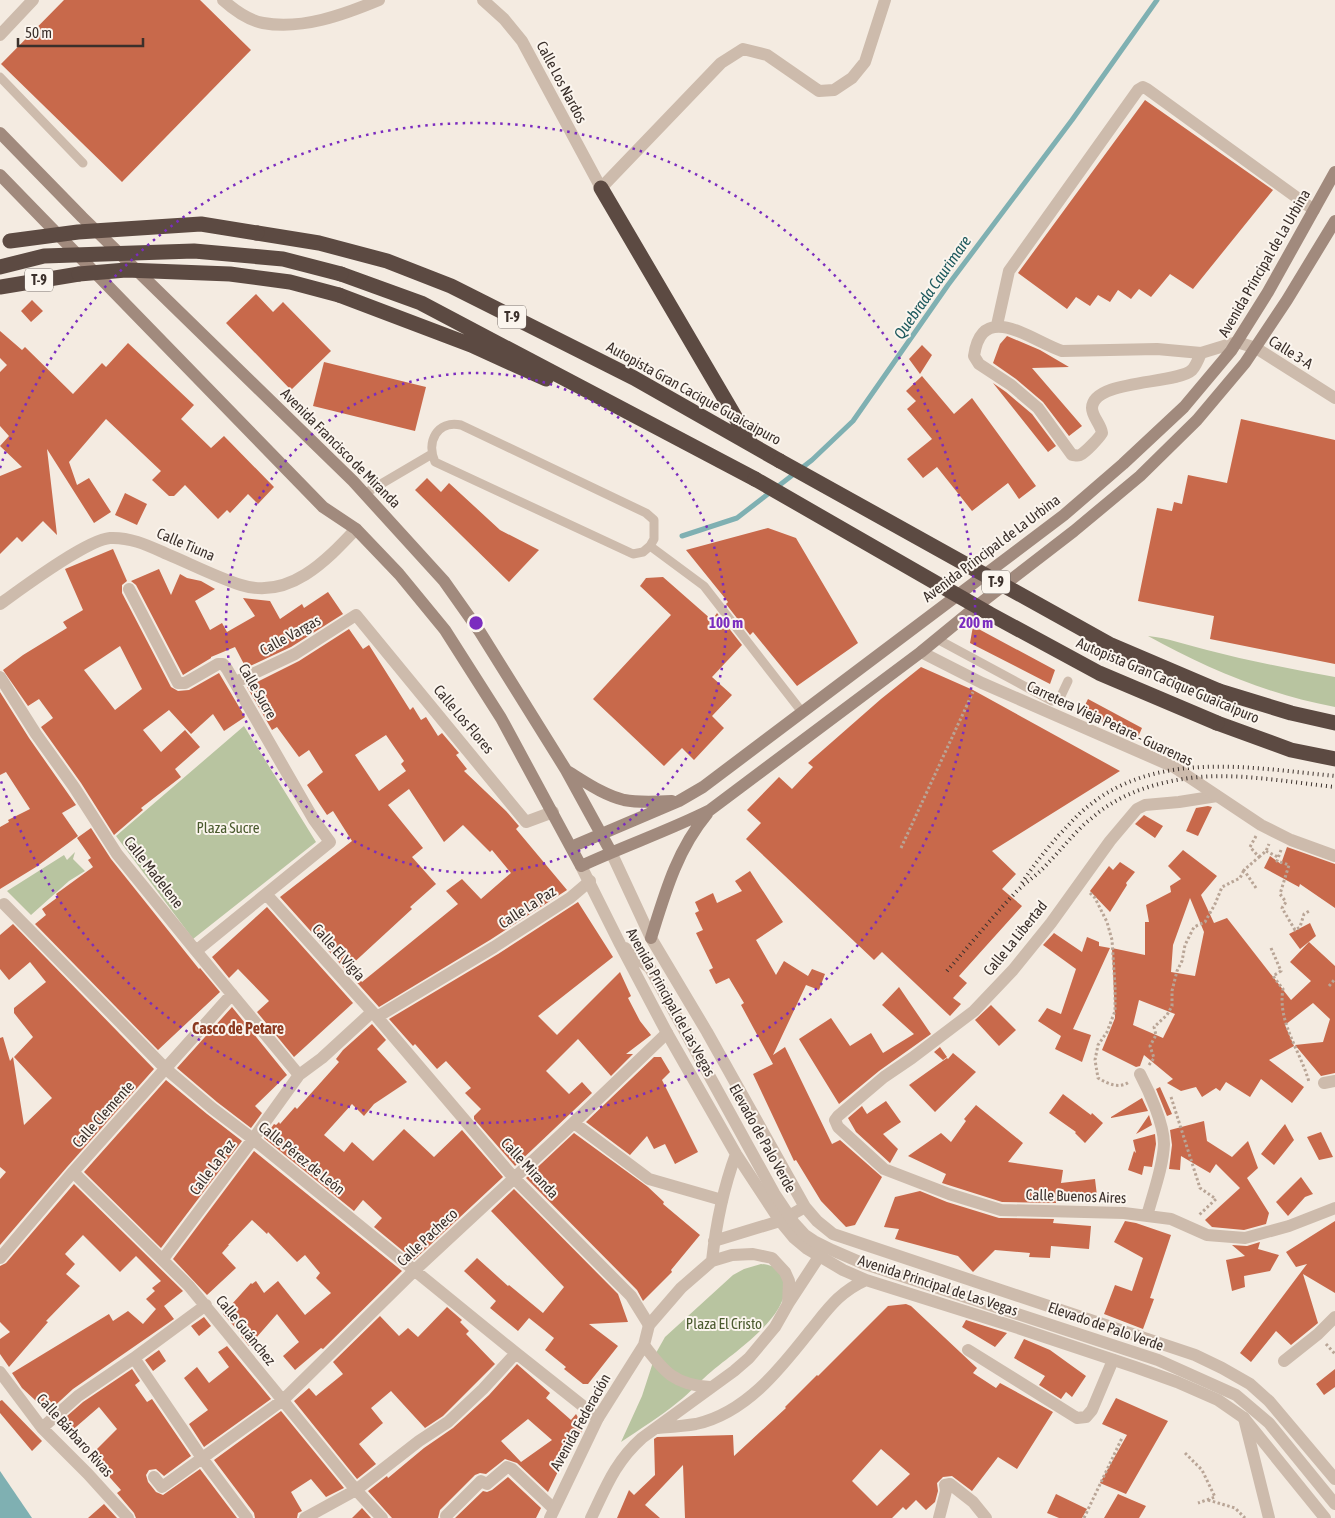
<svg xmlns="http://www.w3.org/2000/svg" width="1335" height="1518" font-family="'Asap Condensed',sans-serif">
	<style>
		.green { fill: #b8c4a0 }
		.water { fill: #7fb0b2 }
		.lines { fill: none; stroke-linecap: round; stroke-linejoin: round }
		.stream { stroke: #7fb0b2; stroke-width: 5 }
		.building { fill: #c8694b; fill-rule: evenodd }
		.path { stroke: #b9a596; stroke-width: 3; stroke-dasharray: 2.5 2.5; stroke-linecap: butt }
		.service { stroke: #cdbbac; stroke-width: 9 }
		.minor { stroke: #cdbbac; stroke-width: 12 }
		.tertiary { stroke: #cdbbac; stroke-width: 12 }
		.secondary { stroke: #a18a7d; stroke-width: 12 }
		.motorway { stroke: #5c4a42; stroke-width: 15 }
		.rail { stroke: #3b302b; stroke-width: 4; stroke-dasharray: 1 4; stroke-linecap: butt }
		.tertiary-bridge { stroke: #cdbbac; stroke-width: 12 }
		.motorway-bridge { stroke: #5c4a42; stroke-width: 15 }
		.ring { fill: none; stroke: #7b2cbf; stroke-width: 2.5; stroke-dasharray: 2.5 5 }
		.labels { text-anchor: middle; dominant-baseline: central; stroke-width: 4; stroke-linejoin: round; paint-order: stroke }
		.shield { fill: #fbf5ee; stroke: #756b66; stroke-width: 1 }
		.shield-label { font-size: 14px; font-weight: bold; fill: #3b302b }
		.street-label { font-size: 15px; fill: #3b302b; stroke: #fbf5ee }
		.park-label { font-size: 15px; fill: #4a5a2e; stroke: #fbf5ee }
		.water-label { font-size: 16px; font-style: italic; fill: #1f5a5e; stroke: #fbf5ee }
		.neighbourhood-label { font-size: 16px; font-weight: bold; fill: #8c3b22; stroke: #fbf5ee }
		.centre { fill: #7b2cbf; stroke: #fbf5ee; stroke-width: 2.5 }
		.ring-label { font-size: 15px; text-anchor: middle; font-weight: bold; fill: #7b2cbf; stroke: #fbf5ee; stroke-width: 4; stroke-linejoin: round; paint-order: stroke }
	</style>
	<rect width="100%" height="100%" fill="#f4ebe1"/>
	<path class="green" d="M1148 636C1168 638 1187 645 1207 650 1249 661 1292 669 1335 677V707C1269 695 1206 668 1148 636Z
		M244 726 316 842 193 939 116 836Z
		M75 852 73 859 85 871 69 881 31 915 7 891 64 855 67 860Z
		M761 1264C771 1265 781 1268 784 1279 794 1314 734 1352 712 1371 700 1381 690 1393 678 1402 660 1417 640 1429 621 1442L642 1396 656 1353 665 1337 733 1275 744 1269Z"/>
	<path class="water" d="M0 1471 32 1518H0Z"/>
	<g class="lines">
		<path class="stream" d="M682 536 737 518 812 460 853 421 948 285 1072 120 1157 0"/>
	</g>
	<path class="building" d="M64 0H200L251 50 122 182 1 64Z
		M1145 100 1273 190 1193 289 1170 274 1151 297 1139 289 1131 299 1118 290 1110 302 1098 295 1090 306 1076 297 1067 309 1018 273Z
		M256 294 273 312 283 302 331 351 291 390 226 323Z
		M32 300 43 311 31 322 21 311Z
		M0 331 22 350 25 347 73 394 102 363 106 367 128 343 194 405 181 419 211 448 224 436 274 487 258 504 248 494 230 513 227 510 218 519 185 485 174 496H169L152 480 161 471 106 419 69 462 77 485 89 478 111 512 94 523 47 449 57 535 43 521 22 542 17 537 0 554V476L22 467 0 446 9 436 0 426V372L7 365 0 358Z
		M1007 336 1040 350 1069 367 1032 368 1082 426 1069 436 1043 402 1016 379 993 363 1000 344Z
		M922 345 932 355 920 374 909 359Z
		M324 362 426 387 415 431 313 406Z
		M922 376 954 414 972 398 1036 486 1019 499 1008 483 972 511 937 467 923 478 907 459 932 439 907 409 916 401 906 391Z
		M993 383 1006 392 1032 414 1056 446 1048 452Z
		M1241 419 1335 440V664L1210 639 1214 616 1138 601 1157 508 1172 511 1174 502 1182 504 1188 475 1227 483Z
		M427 478 441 492 449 483 500 530 539 550 509 582 415 490Z
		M125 493 147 504 137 525 115 515Z
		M768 528 796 538 858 643 797 686 753 632 750 635 726 604 728 602 686 550Z
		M113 549 127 581 122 585V593L171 687 178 691 189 690 219 673 245 717 224 731 213 714 191 734 169 710 143 730 161 752 185 730 200 747 175 769 181 777 141 808 143 810 114 835 81 783 41 727 53 718 39 699 28 706 3 670 23 655 67 628 63 622 83 610 65 569ZM120 646 142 689 115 710 84 670Z
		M159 569 171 595 180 574 187 578 201 581 215 589 195 601 210 630 222 623 227 632 255 616 243 598 270 601 280 619 302 604 304 608 328 592 343 614 291 647 246 668 235 647 211 657V658L183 675 136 585 131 581Z
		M663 577 712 620 717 613 742 645 712 677 732 695 712 716 724 728 694 760 682 748 664 766 593 699 671 615 640 586 646 578Z
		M973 626 1055 670 1050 684 970 643Z
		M349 629 363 649 369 645 410 710 413 707 421 720 426 717 438 736 442 733 459 753 456 755 467 769 464 771 506 811 519 826 516 829 567 890 490 940 379 1007 280 897 352 841 333 811 327 815 307 785 323 772 309 750 299 757 277 727 272 730 247 687 299 661ZM386 735 404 761 401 764 406 771 379 791 355 755ZM409 789 444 842 463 825 490 852 492 850 511 873 481 899 462 879 446 891 458 904 362 982 349 967 412 909 410 907 436 884 412 857 423 848 388 805Z
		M921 667 973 690 1120 771 992 851 1016 874 1002 889 1022 906 959 976 967 983 953 998 961 1004 950 1016 882 952 874 960 746 839 761 823 747 810 779 777 792 789 813 767 808 763 881 699Z
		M0 692 29 738 76 805 62 813 78 836 36 867 0 889V827L9 822 8 820 30 809 6 772 0 775Z
		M1088 699 1142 728 1138 737 1081 713Z
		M1208 806 1212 807 1198 836 1186 831 1196 808Z
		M1144 815 1163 826 1155 838 1135 824Z
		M91 828 111 859 199 969 200 968 220 992 158 1050 35 924 46 915 42 909 58 897 56 894 93 867 88 860 91 858 77 838Z
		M1287 847 1335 864V908L1300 884 1299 887 1264 868 1270 856 1281 864Z
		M1183 850 1217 876 1201 895 1214 923 1227 918 1291 1000 1311 981 1290 962 1309 942 1335 966V1073L1321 1076 1295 1045 1323 1042 1330 1019 1313 1003 1285 1025 1294 1046 1269 1060 1304 1087 1292 1103 1261 1079 1250 1097 1226 1082 1220 1091 1216 1088 1202 1097 1196 1087 1181 1091 1167 1083 1173 1079 1144 1055 1140 1066 1136 1067 1102 1050 1115 1018 1112 948 1145 955V922H1149L1146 905 1171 892 1170 886 1181 879 1168 866ZM1190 898 1204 932 1195 976 1171 972 1173 945ZM1139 1000 1175 1014 1163 1038 1133 1025Z
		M1120 862 1135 872 1126 883 1127 885 1110 912 1090 891 1109 866 1113 870Z
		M750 871 783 922 756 940 776 975 784 961 808 976 812 969 825 974 819 990 806 985 773 1055 785 1047 832 1144 840 1140 882 1177 855 1225 846 1227 821 1201 796 1160 794 1161 753 1074 773 1064 741 1005 744 1003 729 978 716 984 709 970 713 968 696 933 703 930 695 913 699 911 695 902 713 893 717 903 742 891 735 881Z
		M578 902 613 957 538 1016 557 1035 620 972 631 996 628 998 640 1021 651 1035 626 1054H633L611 1076 578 1039 546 1071 569 1094 582 1082 592 1093 515 1166 474 1119V1116L481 1109 465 1093 471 1088 446 1061 437 1069 415 1044 413 1046 389 1019 498 954Z
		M267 907 353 1003 294 1057 257 1012 269 1001 238 969 229 978 212 957Z
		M1310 923 1316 936 1300 949 1289 934Z
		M13 924 154 1069 67 1167 0 1245V1179L6 1172 0 1167V1038L3 1037 10 1061 13 1057 24 1125 52 1098 14 1057 33 1037 14 1013V1008L46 982 30 962 9 980 0 969V935Z
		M1054 933 1082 952 1087 937 1099 942V946L1110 948 1073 1029 1091 1035 1082 1062 1055 1049 1061 1036 1038 1021 1047 1008 1061 1014 1076 969 1043 945Z
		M899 987 931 1034 879 1071 839 1104 799 1039 831 1018 850 1046 871 1033 883 1053 914 1034 882 1005Z
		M991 1005 1016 1030 999 1046 975 1020Z
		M232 1007 287 1075 255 1106 262 1113 251 1128 217 1102 177 1068Z
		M372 1024 386 1040 377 1049 407 1082 374 1104 364 1116 352 1104 324 1135 344 1152 352 1142 373 1161 404 1129 434 1157 462 1130 503 1177 414 1260 374 1227 382 1218 363 1200 354 1211 264 1138 274 1124 276 1125 279 1122 280 1124 295 1107 297 1109 339 1062 336 1059 343 1050Z
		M940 1047 947 1057 943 1060 934 1052Z
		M953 1053 976 1072 935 1112 909 1085 947 1058 948 1059Z
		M654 1057H661L670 1072 662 1080 698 1152 675 1164 665 1144 654 1149 647 1136 630 1155 586 1122Z
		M166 1080 207 1114 242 1141 161 1248 84 1172Z
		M1160 1087 1172 1114 1167 1116 1156 1089Z
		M1063 1094 1091 1115 1092 1113 1103 1123 1085 1143 1075 1133 1076 1132 1049 1113Z
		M1142 1098 1148 1111 1111 1118V1117Z
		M886 1101 901 1122 883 1134 898 1149 890 1163 856 1132 848 1118 862 1106 867 1114Z
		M976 1105 1023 1143 1008 1162 1063 1170 1061 1183 1095 1179 1097 1196 1056 1198V1203L1002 1202 942 1183 946 1174 908 1156 941 1133 951 1142 966 1121 964 1119Z
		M1149 1115 1152 1125 1136 1134Z
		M1204 1121 1207 1141 1232 1157 1248 1141 1258 1168 1247 1178 1269 1213 1266 1224 1244 1230 1212 1227 1205 1220 1240 1188 1216 1164 1210 1173 1181 1156 1180 1170 1169 1169 1172 1145 1170 1130Z
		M1285 1124 1294 1140 1274 1165 1261 1154Z
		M1321 1132 1333 1157 1319 1160 1307 1137Z
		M574 1133 648 1187 664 1202 663 1204 700 1235 671 1270 672 1272 643 1301 637 1290 526 1178Z
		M1155 1134 1156 1144 1152 1167 1144 1166 1142 1175 1128 1170 1134 1151 1136 1153 1133 1140Z
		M254 1151 402 1271 323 1349 321 1348 295 1370 283 1356 299 1342 277 1314 249 1346 241 1336 242 1335 223 1314 251 1283 252 1284 256 1281 264 1293 278 1281 305 1315 331 1293 316 1278 320 1273 305 1255 297 1262 268 1232 267 1234 252 1220 228 1245H229L222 1253 236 1268 207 1295 173 1259Z
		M1301 1177 1313 1194 1305 1197 1288 1216 1276 1202Z
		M74 1184 183 1291 164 1306 174 1319 73 1389 48 1412 22 1388 12 1373 109 1314 113 1321 128 1311 143 1324 156 1309 146 1299 155 1291 152 1288 161 1281 136 1256 120 1272 83 1235 65 1254 75 1264 66 1274 80 1286 46 1321 48 1322 9 1367 0 1354V1339L10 1332 0 1322V1266L6 1263Z
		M514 1189 618 1294 628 1322 589 1324 618 1346 588 1384H583L564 1369 566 1367 545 1350 554 1338 529 1318 518 1331 490 1308 496 1301 464 1271 477 1258 508 1286 509 1285 543 1313 564 1287 491 1211Z
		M920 1191 947 1202 999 1218 1054 1219 1053 1223 1091 1226 1089 1249 1051 1246 1050 1258 1029 1257 1030 1253 995 1250 973 1272 958 1256 895 1239 899 1229 884 1227 895 1197Z
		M1125 1221 1136 1223 1171 1235 1150 1298 1154 1299 1143 1329 1104 1314 1115 1285 1132 1291 1143 1258 1114 1242Z
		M1335 1221V1293L1303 1274 1318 1323 1291 1345 1276 1331 1251 1362 1240 1353 1307 1264 1296 1267 1286 1252Z
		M1260 1242 1258 1249 1279 1255 1270 1271 1244 1276 1245 1287 1232 1291 1226 1260 1245 1256 1232 1245 1247 1246Z
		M906 1304 911 1306 977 1368 973 1373 996 1388 1000 1383 1053 1412 1017 1469 998 1457 972 1491 952 1476 943 1477 937 1483 938 1491 935 1502 926 1510 916 1500 906 1510 903 1507 892 1518H685L683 1465 645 1505 660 1518H617L629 1490 634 1495 655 1475 654 1439 657 1437 733 1435 734 1456 786 1408 785 1407 817 1375 818 1376 888 1306ZM881 1449 910 1474 877 1506 852 1481Z
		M447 1307 462 1320 460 1322 469 1331 466 1334 495 1364 443 1416 425 1428 391 1391 371 1408 383 1423 359 1444 376 1464 357 1479 294 1401 309 1388 316 1396 343 1374 333 1362 380 1316 399 1336 408 1328 418 1337Z
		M204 1317 211 1326 199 1336 191 1326Z
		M966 1320 1007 1333 995 1347 962 1327Z
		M1024 1339 1050 1350 1086 1376 1072 1397 1066 1392 1061 1399 1039 1385 1045 1376 1014 1358Z
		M227 1346 271 1399 204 1447 189 1424 208 1410 184 1378 197 1367 209 1383 229 1367 218 1352Z
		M159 1350 166 1361 153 1371 145 1360Z
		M517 1364 550 1393 546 1398 571 1420 576 1414 584 1428 569 1455 567 1453 548 1492 517 1463 505 1459 486 1474 480 1473 475 1475 440 1510 438 1518H392L368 1491 387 1476 388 1478 424 1448 453 1428 489 1395ZM528 1419 552 1440 521 1462 501 1441Z
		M132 1369 140 1381 135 1385 147 1402 152 1399 191 1456 164 1476 156 1469 149 1470 146 1475 148 1482 156 1492 163 1495 200 1469 237 1518H136L134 1513 117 1493 121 1490 104 1471 106 1469 92 1454 117 1429 99 1407 69 1433 59 1423 83 1402Z
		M1335 1369V1387L1324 1395 1316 1384Z
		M1116 1398 1168 1421 1126 1494 1100 1483 1127 1435 1102 1424Z
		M2 1400 42 1441 32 1451 0 1413V1401Z
		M281 1411 344 1488 326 1497 311 1479 291 1492 302 1511 298 1513 297 1518H255L254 1513 214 1460Z
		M508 1477 541 1508 536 1518H455L483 1491 487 1492 492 1490Z
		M1056 1494 1087 1509 1082 1518H1059L1047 1513Z
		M1118 1494 1146 1506 1139 1518H1104Z
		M104 1504 117 1518H88Z
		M362 1508 371 1518H352Z"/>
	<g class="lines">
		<path class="path" d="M1256 836 1250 847 1259 857 1244 870 1256 888
			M901 848 973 692
			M1281 850 1277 861 1289 865 1280 894 1286 902 1282 908 1295 930 1300 927 1304 914 1311 910
			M1266 851 1278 857
			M1259 857 1266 851 1269 844
			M1090 893 1095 898 1107 922 1112 940 1115 987V1011L1107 1032 1098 1045 1095 1060 1098 1078C1108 1084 1119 1089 1129 1082
			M1271 948 1281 971 1273 976 1283 989C1277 1022 1301 1052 1309 1082H1310
			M1329 986 1335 979
			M1149 1065 1154 1058 1150 1046 1156 1035 1154 1027 1167 1015 1172 1006V991L1177 971 1182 961 1185 945 1194 927 1205 922 1215 904 1222 887 1240 878 1244 870
			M1171 1097 1200 1188 1216 1199 1198 1216
			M1326 1344 1335 1354
			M1185 1453 1202 1470 1215 1497 1198 1503
			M1208 1500 1235 1508 1245 1518
			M1084 1518 1122 1438"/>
		<path class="service" d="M0 77 83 163
			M364 494 432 454
			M650 546 654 539V520L646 513 461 425C437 420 426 442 435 462L633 554 643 552 650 546 704 586 802 712
			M937 639 1052 701 1060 698 1068 681"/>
		<path class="minor" d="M223 0C233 9 248 20 263 23 302 30 343 15 379 0
			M483 0 504 19 522 41 601 188 721 63 743 49 767 55 819 91 834 90 852 78 865 62 885 0
			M0 35 33 0
			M997 325 1009 271 1138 90 1143 87 1147 89 1314 210
			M1201 353C1199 358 1196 366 1192 370 1176 385 1093 379 1092 408 1092 417 1101 424 1102 433 1099 438 1086 452 1080 455 1077 456 1075 455 1072 455L1038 408 1011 385 979 364 974 356C982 299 1032 341 1062 351L1157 349 1201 353 1237 342 1256 348 1335 398
			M129 589 178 683H185L218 664H223L227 669 314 820 330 842 196 951
			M0 604C21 589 86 540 110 538 131 537 149 546 167 554 191 564 216 577 241 585 289 600 326 561 356 529
			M0 677 36 734 74 787 117 854 196 951 299 1075
			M236 682 295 654 356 615 526 822 553 812
			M1217 796 1179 802 1145 805 1137 809 1110 841 1051 923 1013 970 974 1011 912 1058 884 1077 838 1116 835 1120 838 1127 884 1169 949 1194 1001 1210 1124 1213 1171 1219 1207 1235 1245 1238 1289 1226 1335 1208
			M266 894 377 1017 514 1178 631 1296 649 1325
			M4 904 166 1069 212 1108 253 1139 516 1353 598 1418
			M377 1017 494 947 570 898 590 881
			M1140 1074C1149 1091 1164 1124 1164 1144 1163 1168 1153 1193 1147 1216
			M1324 1083 1335 1081
			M574 1123 649 1179 722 1200
			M73 1172 189 1286 356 1490 382 1518
			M0 1258 73 1172 232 994
			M163 1259 253 1139 299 1075 322 1058 372 1012
			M968 1350 1077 1418 1086 1417 1092 1410 1113 1360
			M134 1358 202 1458 247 1518
			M1284 1361 1318 1334 1335 1317
			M0 1372 42 1428 88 1474 128 1518
			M1244 1418 1269 1518
			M42 1428 78 1396 134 1358 206 1305
			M154 1477 162 1487 283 1400 415 1270 566 1130 667 1033
			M446 1516 481 1481 487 1484 507 1467 512 1469 553 1508
			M305 1518 356 1490 419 1441 448 1422 483 1389 516 1353
			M939 1518 946 1491 945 1485 950 1484 973 1502 986 1518"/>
		<path class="tertiary" d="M921 652 982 683 1174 767 1261 825 1291 840 1335 856
			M611 852 651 938 707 1032 805 1207 817 1221 833 1234 1195 1355 1222 1368 1250 1384 1269 1401 1335 1479
			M581 866 620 944 667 1033 736 1154 780 1221 794 1238 806 1248 843 1270 866 1280 1012 1326 1135 1367 1177 1382 1218 1400 1244 1418 1325 1518
			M625 948 650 968
			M714 1241 780 1221 805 1207
			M712 1261C716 1224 723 1189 736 1154
			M644 1345C664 1372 675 1385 710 1387
			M658 1428C670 1427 684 1426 696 1424 746 1413 780 1369 810 1331 828 1309 839 1292 866 1280
			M550 1518 598 1418 644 1345 649 1325 681 1288 712 1261 732 1255 753 1254 772 1258 785 1272 789 1281 788 1304
			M591 1518C606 1487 615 1462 642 1438L734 1371 749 1358 775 1327 788 1304 824 1249"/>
		<path class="secondary" d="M0 133 82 217 353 481 444 581 480 632 566 770 611 852
			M0 175 323 507 356 529 399 574 445 630 501 718 581 866C624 846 668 831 710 810L921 652 982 602 1074 531 1140 476 1197 420 1245 363 1287 300 1335 221
			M567 771C584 781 603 795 624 800 639 803 656 802 672 801
			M571 847 679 801 703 787 1064 515 1123 464 1184 407 1231 351 1268 292 1335 172
			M651 938C665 893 677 850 707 814"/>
		<path class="motorway" d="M601 188 750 442
			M257 233 319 243 387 261 451 286 634 378 780 461
			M341 274 421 303 755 479
			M0 287 79 274
			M339 295 471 345 546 379
			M1219 691 1291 713 1335 723
			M1217 723 1291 750 1335 759"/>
		<path class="rail" d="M1022 883C1033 866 1045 851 1059 835 1068 826 1076 816 1086 808 1156 749 1252 768 1335 776
			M947 971C970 945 992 917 1017 891 1027 881 1039 874 1048 863 1063 848 1076 830 1093 817 1118 795 1151 784 1183 779 1230 771 1288 782 1335 787"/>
		<path class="tertiary-bridge" d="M650 968 774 1193 794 1223 805 1235 814 1241 832 1250 862 1263 1158 1360 1236 1395 1269 1423 1335 1504"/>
		<path class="motorway-bridge" d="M10 241 78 232 201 224 257 233
			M0 267 44 256 194 251 283 259 341 274
			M79 274 126 270 230 274 290 282 339 295
			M780 461 1111 645 1219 691
			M755 479 990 614 1099 673 1217 723"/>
	</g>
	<g class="ring">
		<circle cx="476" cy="623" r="250"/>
		<path d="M0 468A500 500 0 1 1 0 778"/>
	</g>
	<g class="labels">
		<g class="shield">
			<rect x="25" y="268.5" width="28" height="23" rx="4"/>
			<rect x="498" y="305.5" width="28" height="23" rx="4"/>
			<rect x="982" y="570.5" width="28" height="23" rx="4"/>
		</g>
		<g class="shield-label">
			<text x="39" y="280">T-9</text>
			<text x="512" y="317">T-9</text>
			<text x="996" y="582">T-9</text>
		</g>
		<g class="street-label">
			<text transform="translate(562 82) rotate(62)">Calle Los Nardos</text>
			<text transform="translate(1264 263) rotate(-60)">Avenida Principal de La Urbina</text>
			<text transform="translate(1291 352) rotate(32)">Calle 3-A</text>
			<text transform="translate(694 393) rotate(29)">Autopista Gran Cacique Guaicaipuro</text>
			<text transform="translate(341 448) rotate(45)">Avenida Francisco de Miranda</text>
			<text transform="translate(186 544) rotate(23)">Calle Tiuna</text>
			<text transform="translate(991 548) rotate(-37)">Avenida Principal de La Urbina</text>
			<text transform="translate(290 635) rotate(-29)">Calle Vargas</text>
			<text transform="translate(1168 680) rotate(23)">Autopista Gran Cacique Guaicaipuro</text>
			<text transform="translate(258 691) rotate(60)">Calle Sucre</text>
			<text transform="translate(464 719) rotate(50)">Calle Los Flores</text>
			<text transform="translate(1110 723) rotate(25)">Carretera Vieja Petare - Guarenas</text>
			<text transform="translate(154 872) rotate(52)">Calle Madelene</text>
			<text transform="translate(527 907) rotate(-33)">Calle La Paz</text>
			<text transform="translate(1015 938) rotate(-51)">Calle La Libertad</text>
			<text transform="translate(339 952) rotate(48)">Calle El Vigía</text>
			<text transform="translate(671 1002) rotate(61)">Avenida Principal de Las Vegas</text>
			<text transform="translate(103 1114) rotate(-48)">Calle Clemente</text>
			<text transform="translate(763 1138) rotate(61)">Elevado de Palo Verde</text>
			<text transform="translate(302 1158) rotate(39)">Calle Pérez de León</text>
			<text transform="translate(212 1167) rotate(-53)">Calle La Paz</text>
			<text transform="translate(530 1168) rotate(47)">Calle Miranda</text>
			<text transform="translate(1076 1196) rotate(2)">Calle Buenos Aires</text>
			<text transform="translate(427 1237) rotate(-43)">Calle Pacheco</text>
			<text transform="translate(938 1285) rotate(18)">Avenida Principal de Las Vegas</text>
			<text transform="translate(1106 1326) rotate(19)">Elevado de Palo Verde</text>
			<text transform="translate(246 1330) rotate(51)">Calle Guánchez</text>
			<text transform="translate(580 1422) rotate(-61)">Avenida Federación</text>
			<text transform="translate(75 1435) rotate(48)">Calle Bárbaro Rívas</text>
		</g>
		<g class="park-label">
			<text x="228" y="827">Plaza Sucre</text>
			<text x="724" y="1323">Plaza El Cristo</text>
		</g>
		<g class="water-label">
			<text transform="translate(932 287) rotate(-55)">Quebrada Caurimare</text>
		</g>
		<g class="neighbourhood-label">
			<text x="238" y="1028">Casco de Petare</text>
		</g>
	</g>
	<circle cx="476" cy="623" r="8" class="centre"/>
	<g class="ring-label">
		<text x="726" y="628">100 m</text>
		<text x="976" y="628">200 m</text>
	</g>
	<path d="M18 38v8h125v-8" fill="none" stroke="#3b302b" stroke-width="2.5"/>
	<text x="25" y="38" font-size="15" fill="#3b302b" stroke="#fbf5ee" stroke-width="4" paint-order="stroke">50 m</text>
</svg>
